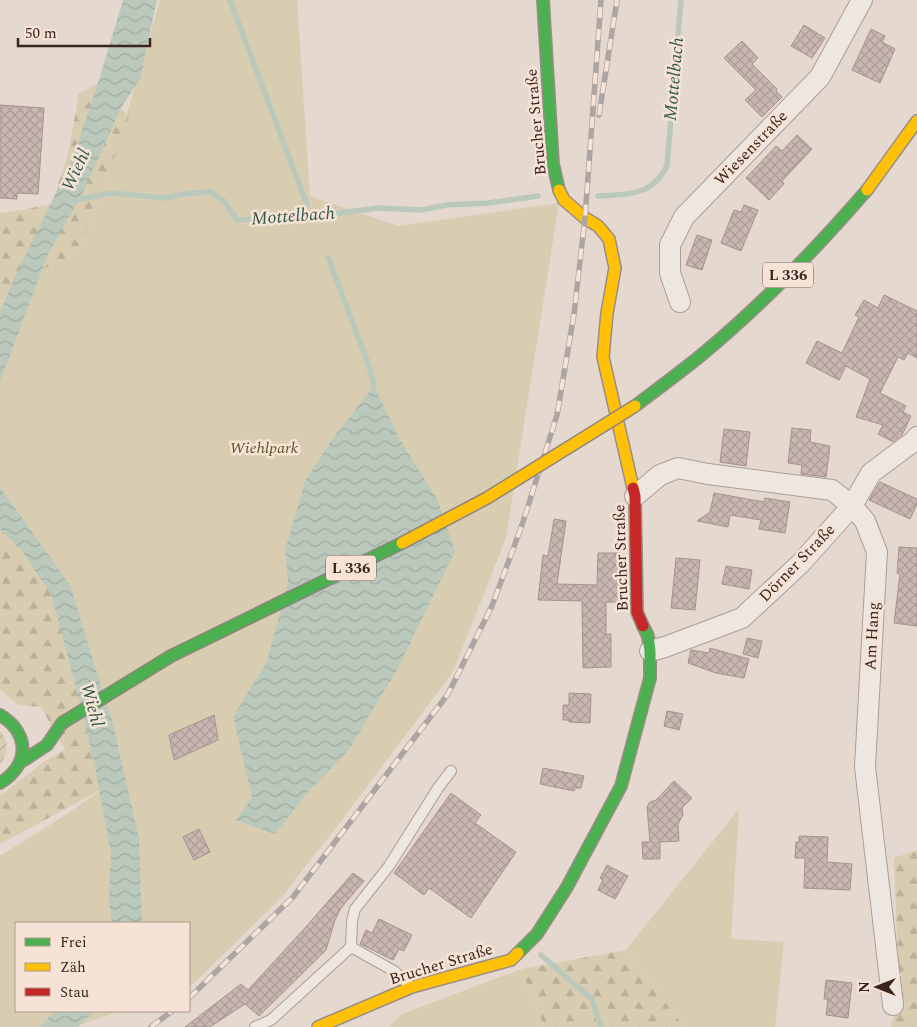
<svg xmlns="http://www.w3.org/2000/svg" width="917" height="1027" font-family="Spectral,serif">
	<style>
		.green { fill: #d8cdb1 }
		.forest { fill: url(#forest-firs) }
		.garden { fill: url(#garden-furrows) }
		.water { fill: url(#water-waves) }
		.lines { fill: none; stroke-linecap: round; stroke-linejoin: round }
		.stream { stroke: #bac9bb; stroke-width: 5.5 }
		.building { fill: url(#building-cross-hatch); stroke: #a5938e }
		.lane-casing { stroke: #ab9e97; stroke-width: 12 }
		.street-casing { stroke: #ab9e97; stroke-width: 22 }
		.fast-casing { stroke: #9a8d88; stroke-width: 14 }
		.slow-casing { stroke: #9a8d88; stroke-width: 14 }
		.jam-casing { stroke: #9a8d88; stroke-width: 14 }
		.lane { stroke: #eee6e0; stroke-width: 10 }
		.street { stroke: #eee6e0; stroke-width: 20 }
		.fast { stroke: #4caf50; stroke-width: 11 }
		.slow { stroke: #ffc107; stroke-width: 11 }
		.jam { stroke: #c62828; stroke-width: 11 }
		.rail-casing { stroke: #ada5a1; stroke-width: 5.5 }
		.rail { stroke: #f6e3d5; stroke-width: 4; stroke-dasharray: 11; stroke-linecap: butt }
		.fast-bridge-casing { stroke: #90847e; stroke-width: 14; stroke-linecap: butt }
		.slow-bridge-casing { stroke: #90847e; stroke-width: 14; stroke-linecap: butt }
		.fast-bridge { stroke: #4caf50; stroke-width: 11 }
		.slow-bridge { stroke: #ffc107; stroke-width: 11 }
		.labels { text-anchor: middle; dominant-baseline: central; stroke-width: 5; stroke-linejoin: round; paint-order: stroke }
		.shield { fill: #f6e3d5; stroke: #725d56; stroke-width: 1 }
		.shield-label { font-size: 15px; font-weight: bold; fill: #3a241f }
		.street-label { font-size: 16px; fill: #3a241f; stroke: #f6e3d5 }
		.park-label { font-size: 16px; font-style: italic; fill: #565525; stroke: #f6e3d5 }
		.water-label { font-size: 18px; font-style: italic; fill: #2e5a4b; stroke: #f6e3d5 }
	</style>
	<defs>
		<pattern id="forest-firs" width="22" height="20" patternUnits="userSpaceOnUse" patternTransform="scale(1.25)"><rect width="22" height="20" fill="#d8cdb1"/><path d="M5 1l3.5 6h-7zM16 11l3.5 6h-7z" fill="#bab098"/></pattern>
		<pattern id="garden-furrows" width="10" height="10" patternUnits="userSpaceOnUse" patternTransform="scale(1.25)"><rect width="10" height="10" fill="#d8cdb1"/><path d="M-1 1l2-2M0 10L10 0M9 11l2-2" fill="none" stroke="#bab098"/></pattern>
		<pattern id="water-waves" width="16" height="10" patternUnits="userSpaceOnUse" patternTransform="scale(1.25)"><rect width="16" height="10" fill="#bac9bb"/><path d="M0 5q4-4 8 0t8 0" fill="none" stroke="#a1aca0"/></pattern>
		<pattern id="building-cross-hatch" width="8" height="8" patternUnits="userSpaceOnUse" patternTransform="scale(1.25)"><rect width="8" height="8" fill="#c9b6b0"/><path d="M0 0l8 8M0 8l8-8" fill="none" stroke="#ad9c97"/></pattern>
	</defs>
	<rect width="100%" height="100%" fill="#e5d8cf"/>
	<path class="green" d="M160 0H297L310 196 398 226 559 203 506 538 453 672 338 825 281 898 191 986H189V923H16V1011H120L74 1027H0V856L64 816 104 788 0 523V323L11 299 46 268 79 251 117 148Z
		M739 809 731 939 784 942 775 1027H684L626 950Z
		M521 969 544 1027H389L402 1014Z"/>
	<path class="forest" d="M98 83 129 117 79 251 46 268 11 299 0 323V213L22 210 52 204 68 154 79 94Z
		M0 523 38 563 61 604 104 788 0 844V796L45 761 65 750 41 707 18 705 0 689Z
		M917 850V1027H891L899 992 894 858Z
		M626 950 684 1027H544L521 969Z"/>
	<path class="garden" d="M0 731C9 742 9 753 0 764Z"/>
	<path class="water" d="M123 0H157L140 79 121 108 82 194 48 254 0 382V312L18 270 72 160 98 83Z
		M374 386 400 440 437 499 455 551 398 668 348 751 309 791 275 834 236 820 252 797 233 717 267 661 288 583 285 550 306 479 333 438Z
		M0 487 70 585 113 724 139 839 142 923H112L109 900 111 854 95 767 76 687 51 594 21 550 0 529Z
		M55 1011H95L78 1027H40Z"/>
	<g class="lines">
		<path class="stream" d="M230 0 307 205
			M598 196C628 194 651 197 667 166L681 0
			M72 201 111 193 165 198 190 193 211 192 224 201 237 220 324 215 378 208 421 210 446 205 488 203 538 196
			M328 257 369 366 374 386
			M541 955 592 999 601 1027"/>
	</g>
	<path class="building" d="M804 25 825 38 812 58 791 46Z
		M871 29 885 36 882 42 895 49 880 83 852 70Z
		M742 41 758 58 752 64 777 89 776 91 782 97 762 117 745 100 756 90 724 58Z
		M0 105 44 108 38 194 17 193V199L0 198Z
		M797 135 812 149 782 181 784 184 769 200 746 178 776 146 782 151Z
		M744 205 758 210 741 251 721 243 734 210 741 212Z
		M697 235 712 240 702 270 686 265Z
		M884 295 917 311V358L908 353 904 360 898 357 880 393 906 406 903 412 911 416 902 435 893 442 878 434 883 425 856 417 870 379 846 366 839 380 806 363 817 341 842 353 859 317 855 315 864 300 878 308Z
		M792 428 811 430 810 442 830 446 826 477 801 474 802 465 788 463Z
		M724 429 750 432 746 466 720 462Z
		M880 482 917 499V504L910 519 869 500Z
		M714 493 764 502 765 498 790 502 785 533 759 529 761 520 730 515 728 527 697 521 710 512Z
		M554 519 566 521 557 584 597 585 598 553H620V602H606V634H611V667L583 668 582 601 538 600 543 555 548 556Z
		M899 547 917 548V626L894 623 900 574 897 573Z
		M676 558 700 560 695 610 671 608Z
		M726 566 752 570 749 589 722 584Z
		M747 638 762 641 758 658 743 654Z
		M710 648 749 659 744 678 716 673 688 663 691 650 709 653Z
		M569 693 591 694 590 723 569 722V720H563V705H569Z
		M667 711 683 714 679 730 664 726Z
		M214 715 218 740 174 760 169 735Z
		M543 768 584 776 581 788H575L574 791 540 784Z
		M674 781 692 798 682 808 683 815 678 824 679 841 660 842V859H643L642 842H650L647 807 650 802 656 800Z
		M451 793 481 815 475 823 516 852 471 918 429 888 424 895 394 873Z
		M199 829 210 852 194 860 183 837Z
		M799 836 828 837 827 862 852 864 850 890 804 888 805 858H795L796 842H799Z
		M607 865 628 876 615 899 598 890 603 880 600 878Z
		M353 873 364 881 341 908 335 920 326 950 259 1016 245 1004 210 1027H185L241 984 248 990 304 929Z
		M379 919 412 935 404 951 399 949 393 960 360 944 366 930 372 933Z
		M826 980 852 983 848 1018 826 1015 828 999H824Z"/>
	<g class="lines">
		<g class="lane-casing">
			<path id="lane" d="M351 947 352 921 355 909 389 866 438 788 451 771
				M255 1027 271 1020 351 947 394 971 409 985"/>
		</g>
		<g class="street-casing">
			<path id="street" d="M680 302 670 273V245L684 217 820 77 862 0
				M635 496 660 475 678 468 708 474 832 490 852 506 865 521 877 552 865 767 893 1005
				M650 651 665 647 742 618 800 564 852 506 871 473 914 441 917 437"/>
		</g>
		<g class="fast-casing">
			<path id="fast" d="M543 0 553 164 559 190
				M635 406C656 390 678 374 699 357 760 307 815 250 867 190
				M0 715C30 733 30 765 0 783
				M21 762 47 745 62 723
				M518 953 537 934 567 887 621 786 650 678V651L648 636 643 626"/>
		</g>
		<g class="slow-casing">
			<path id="slow" d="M559 190 564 200 585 218 598 226 609 239 615 268 607 313 603 357 633 488
				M867 190 917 121
				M318 1027 412 987 511 960 518 953"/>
		</g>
		<g class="jam-casing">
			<path id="jam" d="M633 488 635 496 637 612 643 626"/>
		</g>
		<use href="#lane" class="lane"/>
		<use href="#street" class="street"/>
		<use href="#fast" class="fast"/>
		<use href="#slow" class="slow"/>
		<use href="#jam" class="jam"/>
		<g class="rail-casing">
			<path id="rail" d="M599 115 617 0
				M189 998 293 897 448 694 492 606 522 525 557 415 574 314 585 218 601 0
				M151 1027 172 1011"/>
		</g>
		<use href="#rail" class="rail"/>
		<g class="fast-bridge-casing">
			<path id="fast-bridge" d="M62 723 171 656 402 543"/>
		</g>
		<g class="slow-bridge-casing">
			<path id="slow-bridge" d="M402 543 487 498 635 406"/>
		</g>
		<use href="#fast-bridge" class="fast-bridge"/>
		<use href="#slow-bridge" class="slow-bridge"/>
	</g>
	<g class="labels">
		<g class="shield">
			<rect x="763" y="262.5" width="50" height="25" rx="4"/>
			<rect x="326" y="555.5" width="50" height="25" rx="4"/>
		</g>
		<g class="shield-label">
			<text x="788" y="275">L 336</text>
			<text x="351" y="568">L 336</text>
		</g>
		<g class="street-label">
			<text transform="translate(536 122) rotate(-95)">Brucher Straße</text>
			<text transform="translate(751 148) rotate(-46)">Wiesenstraße</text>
			<text transform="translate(621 558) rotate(-92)">Brucher Straße</text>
			<text transform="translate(797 563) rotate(-46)">Dörner Straße</text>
			<text transform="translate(872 636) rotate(-87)">Am Hang</text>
			<text transform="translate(441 964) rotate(-17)">Brucher Straße</text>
		</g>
		<g class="park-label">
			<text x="264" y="448">Wiehlpark</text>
		</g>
		<g class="water-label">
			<text transform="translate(674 79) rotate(-85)">Mottelbach</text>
			<text transform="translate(76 170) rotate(-65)">Wiehl</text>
			<text transform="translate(293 216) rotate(-4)">Mottelbach</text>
			<text transform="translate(92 705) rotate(75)">Wiehl</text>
		</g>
	</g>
	<rect x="15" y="922" width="175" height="90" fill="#f6e3d5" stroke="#ab978c"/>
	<rect x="25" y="938" width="25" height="8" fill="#4caf50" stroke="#ab978c"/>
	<text x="60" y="947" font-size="15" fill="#3a241f">Frei</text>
	<rect x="25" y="963" width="25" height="8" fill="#ffc107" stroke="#ab978c"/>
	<text x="60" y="972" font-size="15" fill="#3a241f">Zäh</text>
	<rect x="25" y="988" width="25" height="8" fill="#c62828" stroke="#ab978c"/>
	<text x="60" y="997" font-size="15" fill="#3a241f">Stau</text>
	<g transform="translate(877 987) rotate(270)" stroke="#f6e3d5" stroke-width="4" paint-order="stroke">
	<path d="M0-4L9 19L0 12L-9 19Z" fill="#3a241f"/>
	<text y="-8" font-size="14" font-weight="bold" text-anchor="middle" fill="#3a241f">N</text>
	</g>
	<path d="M18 38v8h132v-8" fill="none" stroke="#3a241f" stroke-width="2.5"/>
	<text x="25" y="38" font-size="15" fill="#3a241f" stroke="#f6e3d5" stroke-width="4" paint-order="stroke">50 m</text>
</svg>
